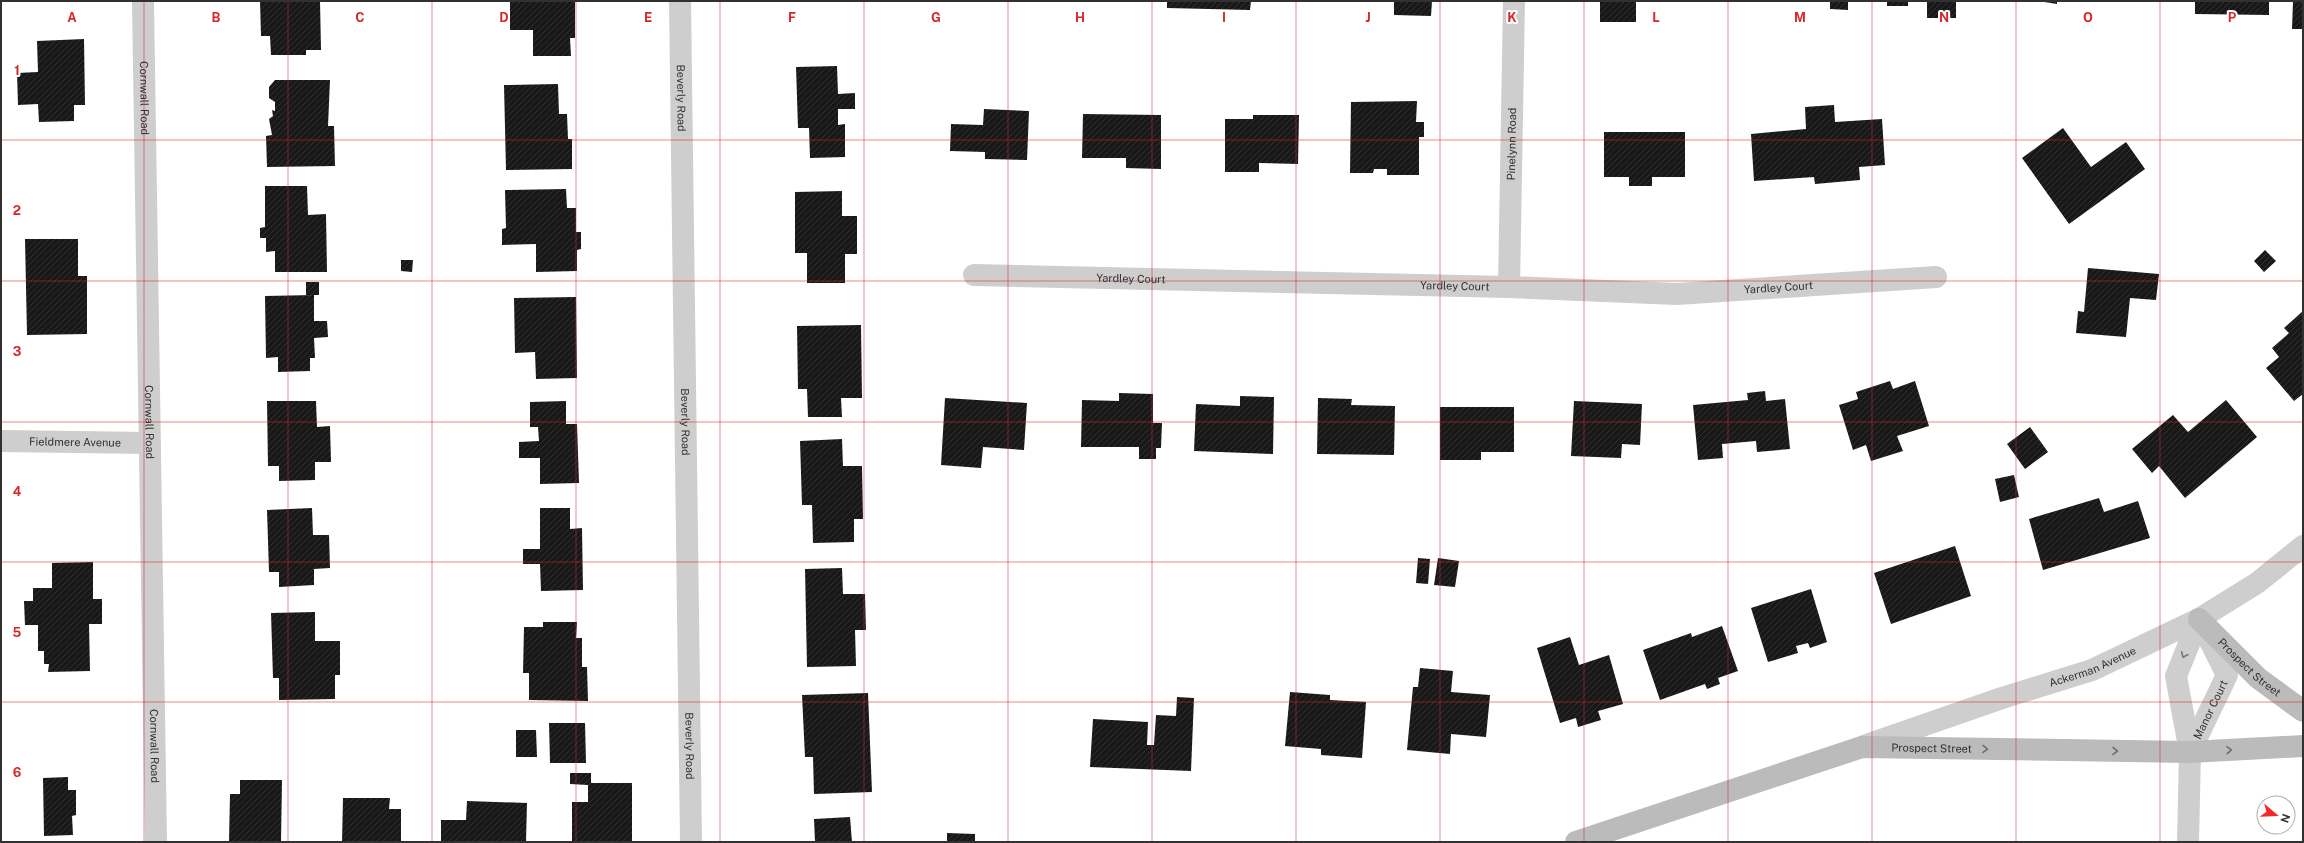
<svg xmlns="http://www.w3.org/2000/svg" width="2304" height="843" font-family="'Public Sans',sans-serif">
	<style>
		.building { fill: url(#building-hatch) }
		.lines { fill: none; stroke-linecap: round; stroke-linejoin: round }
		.minor { stroke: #cecece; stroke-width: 22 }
		.tertiary { stroke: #cecece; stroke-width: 22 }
		.secondary { stroke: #bbb; stroke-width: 22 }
		.oneway { stroke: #787878 }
		.oneway2 { stroke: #6f6f6f }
		.grid { fill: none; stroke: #d62828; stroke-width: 1; stroke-opacity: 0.55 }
		.labels { text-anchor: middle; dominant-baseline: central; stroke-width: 4; stroke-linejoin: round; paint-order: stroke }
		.street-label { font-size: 11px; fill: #313131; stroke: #fff }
		.grid-label { font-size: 13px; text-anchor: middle; font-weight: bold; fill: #d62828; stroke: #fff; stroke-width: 4; stroke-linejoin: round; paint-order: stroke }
	</style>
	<defs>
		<pattern id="building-hatch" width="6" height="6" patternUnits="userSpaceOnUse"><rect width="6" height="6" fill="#181818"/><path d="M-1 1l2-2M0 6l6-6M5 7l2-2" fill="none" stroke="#313131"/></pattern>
	</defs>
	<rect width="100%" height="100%" fill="#fff"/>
	<path class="building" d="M260 1H320L321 50H306V55H271L270 36H261Z
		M510 1H575V38H570L571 56H533V30H510Z
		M1167 1H1251L1250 10 1167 8Z
		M1394 1H1432L1431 16 1394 15Z
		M1600 1H1636V22H1600Z
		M1830 1H1848V10L1830 9Z
		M1887 1H1908V6H1887Z
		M1927 1H1956V18H1927Z
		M2038 1H2057V4Z
		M2195 1H2269V15L2195 14Z
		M2293 1H2303V29H2292Z
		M84 39 85 105H74V121L39 122 38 104 18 105 17 73 38 72 37 41Z
		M837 66 838 94 855 93V109H838V125L845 124V157L810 158 809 128H798L796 67Z
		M275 80H330L328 126H334L335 166 267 167 266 136 272 135 269 119 273 116 272 110 275 111V102L269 98V87Z
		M558 84 559 114H567L568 139H572V169L506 170 504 85Z
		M1417 101 1416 122H1424V137H1419V175H1387V169H1374L1373 173H1350L1351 102Z
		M1834 105 1835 122 1882 119 1885 165 1859 167 1860 180 1815 184 1814 177 1754 181 1751 134 1806 129 1805 107Z
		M984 109 1029 111 1027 160 985 159V152L950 151 951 124 983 125Z
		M1083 114 1161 115V169L1126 168V158H1082Z
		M1253 115H1299L1298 164 1259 163V172H1225V119H1253Z
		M2063 128 2091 167 2126 142 2145 169 2069 224 2022 158Z
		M1604 132H1685V177H1652V186H1629V177H1604Z
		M265 186H307L308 215 326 214 327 272H275V251L266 252V238H260V228L265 227Z
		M566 189 567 208H576V232H581V249L577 250V271L536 272V244L502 245V229L506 228 505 190Z
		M842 191V216H857V254H845V283H807V253H795V192Z
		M25 239H78V276H87V334L27 335Z
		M2265 250 2276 261 2264 272 2254 261Z
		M401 260H413L412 272 401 271Z
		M2088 268 2159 274 2156 300 2130 298 2126 337 2076 333 2078 311 2084 312Z
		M306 282H319V295H306Z
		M314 295V321H327L328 337 314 338 315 358H310V371L278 372V357L266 358 265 296Z
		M576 297 577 378 536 379 535 352 515 353 514 298Z
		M2303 311V394L2294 401 2266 368 2279 357 2272 348 2289 333 2284 328Z
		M861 325 862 398H841L842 417H808L807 389H798L797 326Z
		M1890 381 1893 389 1915 381 1929 426 1897 436 1903 451 1871 461 1866 445 1853 450 1839 405 1858 399 1856 392Z
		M1765 391 1766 401 1785 399 1790 449 1757 452 1756 441 1722 444 1723 458 1698 460 1693 405 1748 400 1747 393Z
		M1119 393 1153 394V423H1162L1161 448H1156V459H1139V447H1081L1082 400 1119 401Z
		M1240 396 1274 397 1273 454 1194 451 1196 404 1240 406Z
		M945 398 1027 403 1024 450 983 447 981 468 941 465Z
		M1318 398 1352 399 1351 405 1395 406 1394 455 1317 454Z
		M2226 400 2257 437 2185 498 2159 466 2152 473 2132 449 2173 415 2188 432Z
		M267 401H316L317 427 330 426 331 462H315V480L279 481V466H268Z
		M566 401V424H577L579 483 540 484V458H519V442L539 441 538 427H530V402Z
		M1574 401 1642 404 1640 445 1622 444 1621 458 1571 456Z
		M1440 407H1514V452H1481V460H1440Z
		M2030 427 2048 452 2025 469 2007 444Z
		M842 439 843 466H862L863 519H854V542L813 543 812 505H802L800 441Z
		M2014 475 2019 497 2000 502 1995 479Z
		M2099 498 2104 512 2138 501 2150 538 2043 570 2029 519Z
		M312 508 313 535H329L330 568 314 569V585L279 587V572H269L267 510Z
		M540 508H570V529L582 528 583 590 541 591 540 564H523V549H540Z
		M1955 546 1971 596 1891 624 1874 573Z
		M1418 558 1430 559 1428 584 1416 583Z
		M1438 558 1459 561 1455 587 1434 585Z
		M93 562V599H102V624H89L90 671 48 672 49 664H44V651H38V625H25L24 601H33V588H52V563Z
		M842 568 843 594H865L866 630H855L856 666 807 667 805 569Z
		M1811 589 1827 642 1810 648 1808 643 1796 646 1798 653 1768 662 1751 608Z
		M315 612V641H340V675H335V699L279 700V678H273L271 613Z
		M543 622H577L576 638H582V667H587L588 701 529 700V673H523L524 627H543Z
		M1722 626 1738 671 1718 678 1720 684 1707 689 1705 684 1660 700 1643 650 1691 633 1692 637Z
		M1570 637 1579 665 1609 655 1623 704 1598 711 1601 720 1578 727 1576 718 1560 723 1537 648Z
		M1420 668 1453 671 1451 692 1490 695 1486 737 1451 734 1450 754 1407 750 1413 687H1418Z
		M1290 692 1330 695V700L1366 702 1362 758 1321 755V749L1285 746Z
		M868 693 872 792 814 794 813 757H805L802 695Z
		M1177 697 1194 698 1191 771 1090 767 1093 719 1148 722 1147 745H1154L1156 715 1176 716Z
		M549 723H585L586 763H550Z
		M516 730H536L537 757H516Z
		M570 773H591V783H632V842H572V802H588V785L570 784Z
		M68 777V790H76V815L72 816 73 835 44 836 43 778Z
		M240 780H282L281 842H229L230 794H240Z
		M343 798H390L389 809H401V842H342Z
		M467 801 527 803 526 842H441V820H466Z
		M850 817 852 842H815L814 819Z
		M947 833 975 834V842H947Z"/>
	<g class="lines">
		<g class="minor">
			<path id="s1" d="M143 1 156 842"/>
			<path id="s2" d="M680 1 691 842"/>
			<path id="s3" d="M974 275 1509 287 1677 294 1936 277"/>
			<path id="s4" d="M1509 287 1514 1"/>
			<path id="s5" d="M1 441 150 443"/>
			<path id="s6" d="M2190 752 2227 675 2201 623"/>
			<path d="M2188 842 2190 752 2176 676 2199 619"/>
		</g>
		<path class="tertiary" id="s7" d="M1864 746 2002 698 2092 670 2199 619 2257 583 2303 546"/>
		<g class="secondary">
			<path id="s8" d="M2199 619 2258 678 2303 711"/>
			<path id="s9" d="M1576 842 1862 747 2190 752 2303 746"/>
		</g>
	</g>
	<defs><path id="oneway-chevron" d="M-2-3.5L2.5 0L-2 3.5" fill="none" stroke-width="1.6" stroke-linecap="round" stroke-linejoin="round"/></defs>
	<use class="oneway" href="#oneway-chevron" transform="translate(2184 655) rotate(113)"/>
	<g class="oneway2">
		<use href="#oneway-chevron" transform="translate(1985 749) rotate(1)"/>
		<use href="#oneway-chevron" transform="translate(2229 750) rotate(-3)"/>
		<use href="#oneway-chevron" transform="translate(2115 751) rotate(1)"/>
	</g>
	<path class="grid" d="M144 1V842M288 1V842M432 1V842M576 1V842M720 1V842M864 1V842M1008 1V842M1152 1V842M1296 1V842M1440 1V842M1584 1V842M1728 1V842M1872 1V842M2016 1V842M2160 1V842M1 140H2303M1 281H2303M1 422H2303M1 562H2303M1 702H2303"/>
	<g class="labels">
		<g class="street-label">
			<text stroke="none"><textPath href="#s1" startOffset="97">Cornwall Road</textPath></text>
			<text stroke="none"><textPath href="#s2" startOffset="97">Beverly Road</textPath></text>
			<text stroke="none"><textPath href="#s4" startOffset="143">Pinelynn Road</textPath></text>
			<text stroke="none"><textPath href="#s3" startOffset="157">Yardley Court</textPath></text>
			<text stroke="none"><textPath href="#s3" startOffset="481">Yardley Court</textPath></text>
			<text stroke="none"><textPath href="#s3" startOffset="805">Yardley Court</textPath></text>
			<text stroke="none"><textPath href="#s1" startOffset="421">Cornwall Road</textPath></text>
			<text stroke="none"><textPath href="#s2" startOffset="421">Beverly Road</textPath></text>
			<text stroke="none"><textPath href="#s5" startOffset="74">Fieldmere Avenue</textPath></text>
			<text stroke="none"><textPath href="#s7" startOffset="242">Ackerman Avenue</textPath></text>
			<text stroke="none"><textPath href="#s8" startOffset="70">Prospect Street</textPath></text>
			<text stroke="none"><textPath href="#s6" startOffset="47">Manor Court</textPath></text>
			<text stroke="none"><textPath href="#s1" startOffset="745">Cornwall Road</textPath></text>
			<text stroke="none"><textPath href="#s2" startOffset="745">Beverly Road</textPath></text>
			<text stroke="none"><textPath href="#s9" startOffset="371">Prospect Street</textPath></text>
		</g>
	</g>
	<g class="grid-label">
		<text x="72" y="22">A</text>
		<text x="216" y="22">B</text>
		<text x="360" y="22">C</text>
		<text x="504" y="22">D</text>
		<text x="648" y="22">E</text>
		<text x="792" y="22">F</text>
		<text x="936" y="22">G</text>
		<text x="1080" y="22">H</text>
		<text x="1224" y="22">I</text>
		<text x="1368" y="22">J</text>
		<text x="1512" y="22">K</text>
		<text x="1656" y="22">L</text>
		<text x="1800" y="22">M</text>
		<text x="1944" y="22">N</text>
		<text x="2088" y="22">O</text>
		<text x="2232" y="22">P</text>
		<text x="17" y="75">1</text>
		<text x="17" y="215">2</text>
		<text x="17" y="356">3</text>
		<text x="17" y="496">4</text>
		<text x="17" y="637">5</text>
		<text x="17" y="777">6</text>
	</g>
	<rect width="2304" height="843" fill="none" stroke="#313131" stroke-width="4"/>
	<g transform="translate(2276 815) rotate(109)"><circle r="19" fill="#ffffff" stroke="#adadad"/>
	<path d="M0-3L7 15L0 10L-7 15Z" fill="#f52727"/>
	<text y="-6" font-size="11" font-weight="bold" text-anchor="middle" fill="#313131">N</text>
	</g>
</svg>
